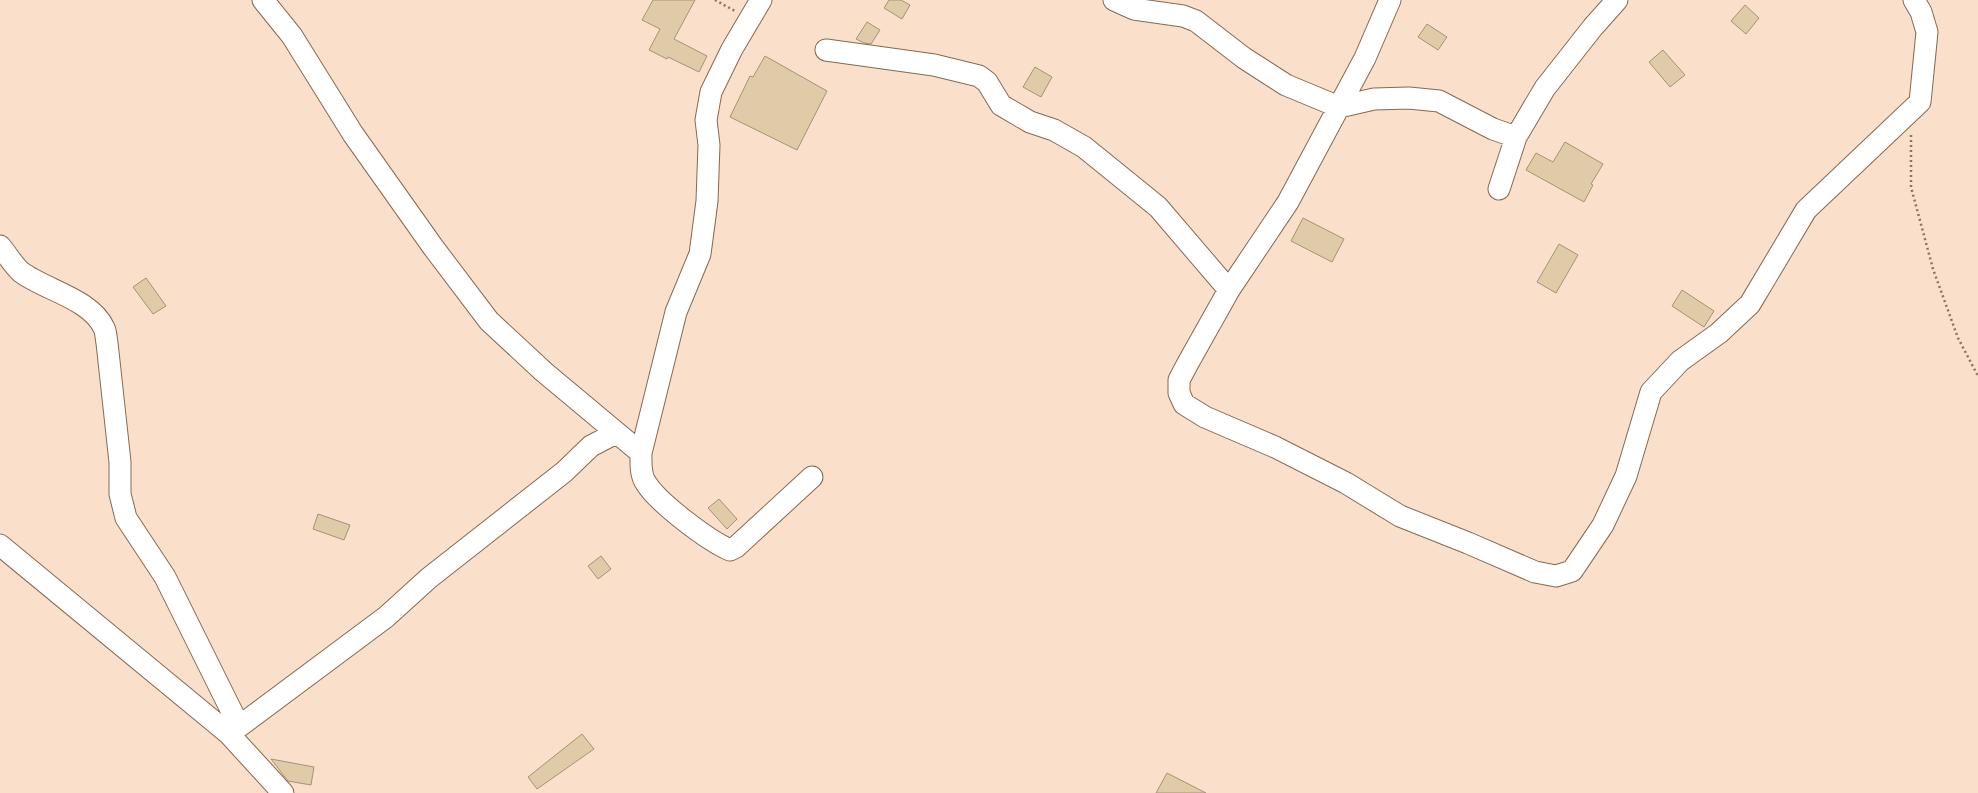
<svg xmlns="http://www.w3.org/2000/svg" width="1978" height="793" font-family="'Nunito Sans',sans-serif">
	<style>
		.building { fill: #dfcba8; stroke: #a69372 }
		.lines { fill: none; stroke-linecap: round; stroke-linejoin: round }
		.minor-casing { stroke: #876951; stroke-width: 23 }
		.path { stroke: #877565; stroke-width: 2.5; stroke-dasharray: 2 3; stroke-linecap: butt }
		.minor { stroke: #fff; stroke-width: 21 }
	</style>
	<rect width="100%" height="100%" fill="#fadfca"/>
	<path class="building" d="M653 0H695L674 39 707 56 699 72 668 57 667 59 649 50 660 29 642 20Z
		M889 0H901L910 5 902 19 884 8Z
		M1745 5 1759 18 1746 34 1731 21Z
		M867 22 880 30 871 44 864 43 856 39Z
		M1427 24 1447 37 1438 50 1418 37Z
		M1663 50 1685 75 1670 87 1649 62Z
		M765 56 827 91 797 150 730 117 750 76 753 77Z
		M1035 67 1052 77 1041 97 1023 87Z
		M1565 142 1603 164 1591 184 1593 185 1584 202 1526 170 1536 153 1553 162Z
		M1303 218 1344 239 1332 262 1291 241Z
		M1559 244 1578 255 1556 293 1537 282Z
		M146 278 166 306 153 314 133 287Z
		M1682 290 1714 311 1704 327 1672 306Z
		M719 499 737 519 727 529 708 508Z
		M318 514 350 525 344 540 313 529Z
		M601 556 611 569 598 579 588 566Z
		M582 734 594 749 537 789 528 777Z
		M271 759 314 767 311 785 288 781Z
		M1167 773 1206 793H1156Z"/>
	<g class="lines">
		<g class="minor-casing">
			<path id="minor" d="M263 0 292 36 353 134 433 247 489 321 544 372 641 453
				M761 0 732 49 711 92 706 120 709 145 707 201 700 254 676 312 641 453C641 462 640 475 646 483 658 503 709 541 730 550L736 547 812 477
				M1114 0 1134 9 1183 16 1196 21 1244 58 1286 85 1339 107 1374 99 1409 98 1439 101 1493 129 1516 137
				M1390 0 1365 58 1288 202 1229 290 1188 363 1179 380V393L1184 404 1205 417 1275 447 1346 483 1400 516 1468 543 1535 572 1556 576 1572 571 1603 525 1626 476 1651 392 1680 361 1719 333 1750 304 1806 210 1920 102 1927 32 1921 12 1914 0
				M826 50 934 65 979 76 987 82 1001 105 1030 122 1054 130 1084 147 1158 207 1229 290
				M1499 189 1516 137 1545 88 1593 27 1617 0
				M0 246C7 254 13 265 21 272 45 290 91 299 104 328 106 332 106 338 107 343L120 462V494L126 518 165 577 239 726
				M0 545 229 734 283 793
				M229 734 386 617 429 578 564 472 591 446 616 433"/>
		</g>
		<path class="path" d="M715 0 735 11
			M1911 135V187L1933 269 1958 338 1978 376"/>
		<use href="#minor" class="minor"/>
	</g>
</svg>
